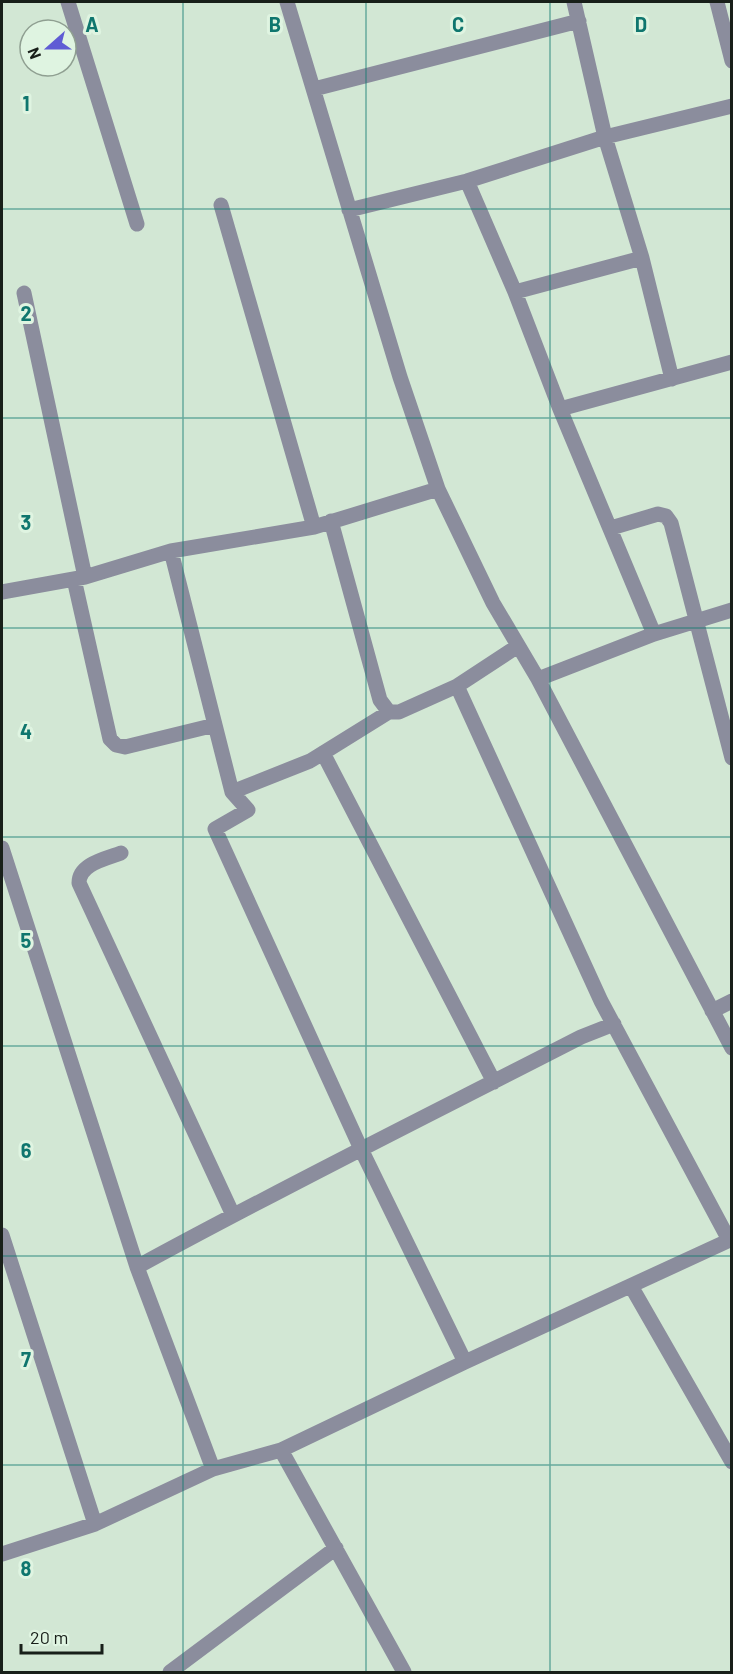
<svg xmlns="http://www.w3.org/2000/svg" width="733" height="1674" font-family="Barlow,sans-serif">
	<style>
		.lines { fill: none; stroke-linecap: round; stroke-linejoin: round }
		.minor { stroke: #8b8d9d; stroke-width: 15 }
		.grid { fill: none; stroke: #0f766e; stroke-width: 1.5; stroke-opacity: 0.55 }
		.grid-label { font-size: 20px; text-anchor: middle; font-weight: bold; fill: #0f766e; stroke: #dff4e1; stroke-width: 6; stroke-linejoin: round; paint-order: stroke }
	</style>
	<rect width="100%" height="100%" fill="#d2e7d4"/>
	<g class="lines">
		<path class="minor" d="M68 2 137 224
			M287 2 400 377 438 489 493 603 538 679 732 1048
			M574 2 605 137 642 258 672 379
			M717 2 732 61
			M314 89 579 21
			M467 181 515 292 560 409 654 634
			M221 205 314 527
			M349 210 467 181 605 137 732 106
			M515 292 642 258
			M24 293 85 577
			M560 409 732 362
			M331 521 380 700 389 712
			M611 528 658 514 666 516 671 523 732 758
			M171 551 232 792 248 810 215 829 361 1149 465 1362
			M74 579 110 739 116 745 125 747 215 725
			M2 592 85 577 171 551 314 527 438 489
			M538 679 654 634 732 610
			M457 686 601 1001 729 1240
			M323 753 494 1082
			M232 792 310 761 389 712H399L457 686 518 646
			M2 848 137 1267 213 1469
			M121 853C105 859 79 864 79 883L233 1215
			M712 1011 732 1001
			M2 1235 95 1524
			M137 1267C283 1187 433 1113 581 1037L614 1024
			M631 1286 732 1462
			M281 1450 404 1672
			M2 1554 95 1524 213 1469 281 1450 465 1362 732 1239
			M170 1672 336 1548"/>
	</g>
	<path class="grid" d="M183 2V1672M366 2V1672M550 2V1672M2 209H732M2 418H732M2 628H732M2 837H732M2 1046H732M2 1256H732M2 1465H732"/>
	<g class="grid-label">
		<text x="92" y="32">A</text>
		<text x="275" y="32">B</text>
		<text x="458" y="32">C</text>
		<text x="641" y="32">D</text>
		<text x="26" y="111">1</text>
		<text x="26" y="321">2</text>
		<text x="26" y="530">3</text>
		<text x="26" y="739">4</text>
		<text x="26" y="948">5</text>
		<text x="26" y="1158">6</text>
		<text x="26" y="1367">7</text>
		<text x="26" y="1576">8</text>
	</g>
	<rect width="733" height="1674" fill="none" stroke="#181f19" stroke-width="6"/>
	<g transform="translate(48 48) rotate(249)"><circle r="28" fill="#dff4e1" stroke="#8f9f91" stroke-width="1.5"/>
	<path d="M0-4.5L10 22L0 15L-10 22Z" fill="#5f5cd4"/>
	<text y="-9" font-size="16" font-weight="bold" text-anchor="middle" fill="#181f19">N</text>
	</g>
	<path d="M21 1644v9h81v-9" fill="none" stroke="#181f19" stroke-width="3"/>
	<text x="30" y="1644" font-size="18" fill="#181f19" stroke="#dff4e1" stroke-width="4.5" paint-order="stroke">20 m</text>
</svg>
